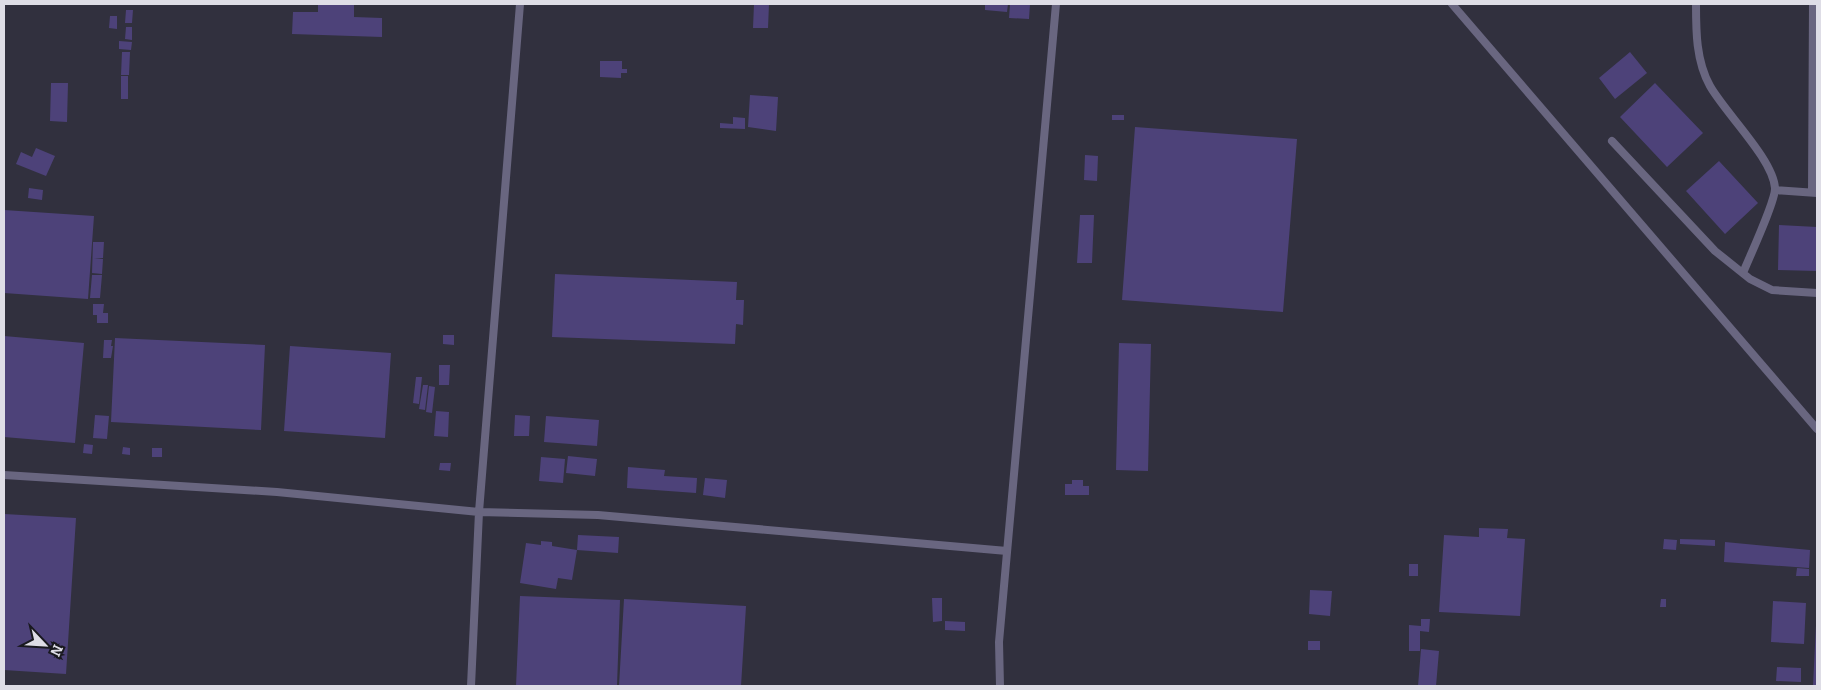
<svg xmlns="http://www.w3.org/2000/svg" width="1821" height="690" font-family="Bitter,serif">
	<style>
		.building { fill: #4d4279 }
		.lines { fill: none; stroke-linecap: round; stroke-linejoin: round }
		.lane { stroke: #696680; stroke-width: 8 }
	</style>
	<rect width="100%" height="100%" fill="#31303e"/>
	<path class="building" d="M318 4H354V17L382 18V37L292 34 293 12H318Z
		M754 4H769L768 28H753Z
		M985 4H1008L1007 12 985 10Z
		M1010 4H1030L1029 19 1009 18Z
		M126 10H133L132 23H125Z
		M110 16H117V29L109 28Z
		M126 27H132V40L125 39Z
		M119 41 132 42 131 50 119 49Z
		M122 52H130L129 75H121Z
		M1630 52 1647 73 1615 99 1599 78Z
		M600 61H622V69H627V73H621V78L600 77Z
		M121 76H128V99H121Z
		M51 83H68L67 122 50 121Z
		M1655 83 1703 133 1667 167 1620 117Z
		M750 95 778 97 776 131 748 127Z
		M1112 115H1124V120H1112Z
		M733 117 745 118V129L720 128V123L733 124Z
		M1135 127 1297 139 1283 312 1122 300Z
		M36 148 55 156 46 176 16 164 21 152 32 157Z
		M1085 155 1098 156 1097 181 1084 180Z
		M1719 161 1758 203 1725 234 1686 191Z
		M29 188 43 190 42 200 28 198Z
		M4 210 94 216 88 299 4 293Z
		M1080 215H1094L1092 263H1077Z
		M1779 225 1817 227V271L1778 270Z
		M93 242H104L103 258H94L103 259 102 274 92 273Z
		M555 274 737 282 736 300H744L743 325 736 324 735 344 552 337Z
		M92 275H102L100 298H90Z
		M93 304H104L103 313H108V323H97V315H93Z
		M443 335H454V345L443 344Z
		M4 336 84 343 75 443 4 437Z
		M115 338 265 345 261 430 111 422Z
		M104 340H112L111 346H113L111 358H103Z
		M1119 343 1151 344 1148 471 1116 470Z
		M290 346 391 353 385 438 284 431Z
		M439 365H450L449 385H439Z
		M416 377H422L419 404 413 403Z
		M423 385H428L425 410 419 409Z
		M429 386 435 387 432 413 426 412Z
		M436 411 449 412 448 437 434 436Z
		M95 415 109 416 107 439 93 438Z
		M515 415 530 416 529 436H514Z
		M546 416 599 420 597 446 544 442Z
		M84 444 93 445 92 454 83 453Z
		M123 447 130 448V455L122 454Z
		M152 448H162V457H152Z
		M568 456 597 459 595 476 566 473Z
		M541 457 565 459 563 483 539 481Z
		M440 463H451L450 471 439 470Z
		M628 467 665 470 664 476 697 478 696 493 627 488Z
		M705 478 727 480 725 498 703 495Z
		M1072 480H1083V486H1089V495H1065V484H1072Z
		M4 514 76 518 66 674 4 670Z
		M1479 528 1508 529 1507 538 1525 539 1520 616 1439 612 1444 535 1479 537Z
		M578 535 619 537 618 553 577 550 572 580 558 578 556 589 520 583 526 543 541 545V541L552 542V546L577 550Z
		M1664 539 1677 540 1676 550 1663 549Z
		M1680 539 1715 540V546L1680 544Z
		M1725 542 1810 550 1809 568 1724 562Z
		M1409 564H1418V576H1409Z
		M1797 568 1809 569V576H1796Z
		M1310 590 1332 591 1330 616 1309 614Z
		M520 596 620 600 617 686H516Z
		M932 598H942V621L933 622Z
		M624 599 746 606 741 686H619Z
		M1661 599H1666V607H1660Z
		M1773 601 1806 603 1804 644 1771 642Z
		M1421 619H1430L1429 632 1420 631V651H1409V625L1421 626Z
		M945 621 965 622V631L945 630Z
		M1816 625 1817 686H1813Z
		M1308 641H1320V650H1308Z
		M1421 649 1439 651 1436 686H1418Z
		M1777 667 1801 668V682L1776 681Z"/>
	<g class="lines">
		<path class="lane" d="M1452 4 1817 429
			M1696 4C1696 31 1696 61 1710 86 1726 114 1773 159 1775 188 1776 200 1749 258 1743 273
			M1612 141 1715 251 1750 279 1772 290 1817 293
			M1776 190 1817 193
			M1812 192 1813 4
			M4 475 277 492 479 512 598 515 1007 551
			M471 686 479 512 520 4
			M1000 686 999 642 1056 4"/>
	</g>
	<rect width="1821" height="690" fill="none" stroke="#dedde6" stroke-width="10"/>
	<g transform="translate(45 645) rotate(115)" stroke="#19191f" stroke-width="4" paint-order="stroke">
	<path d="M0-4L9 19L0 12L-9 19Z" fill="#dedde6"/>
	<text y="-8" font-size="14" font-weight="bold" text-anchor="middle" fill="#dedde6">N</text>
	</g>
</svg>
